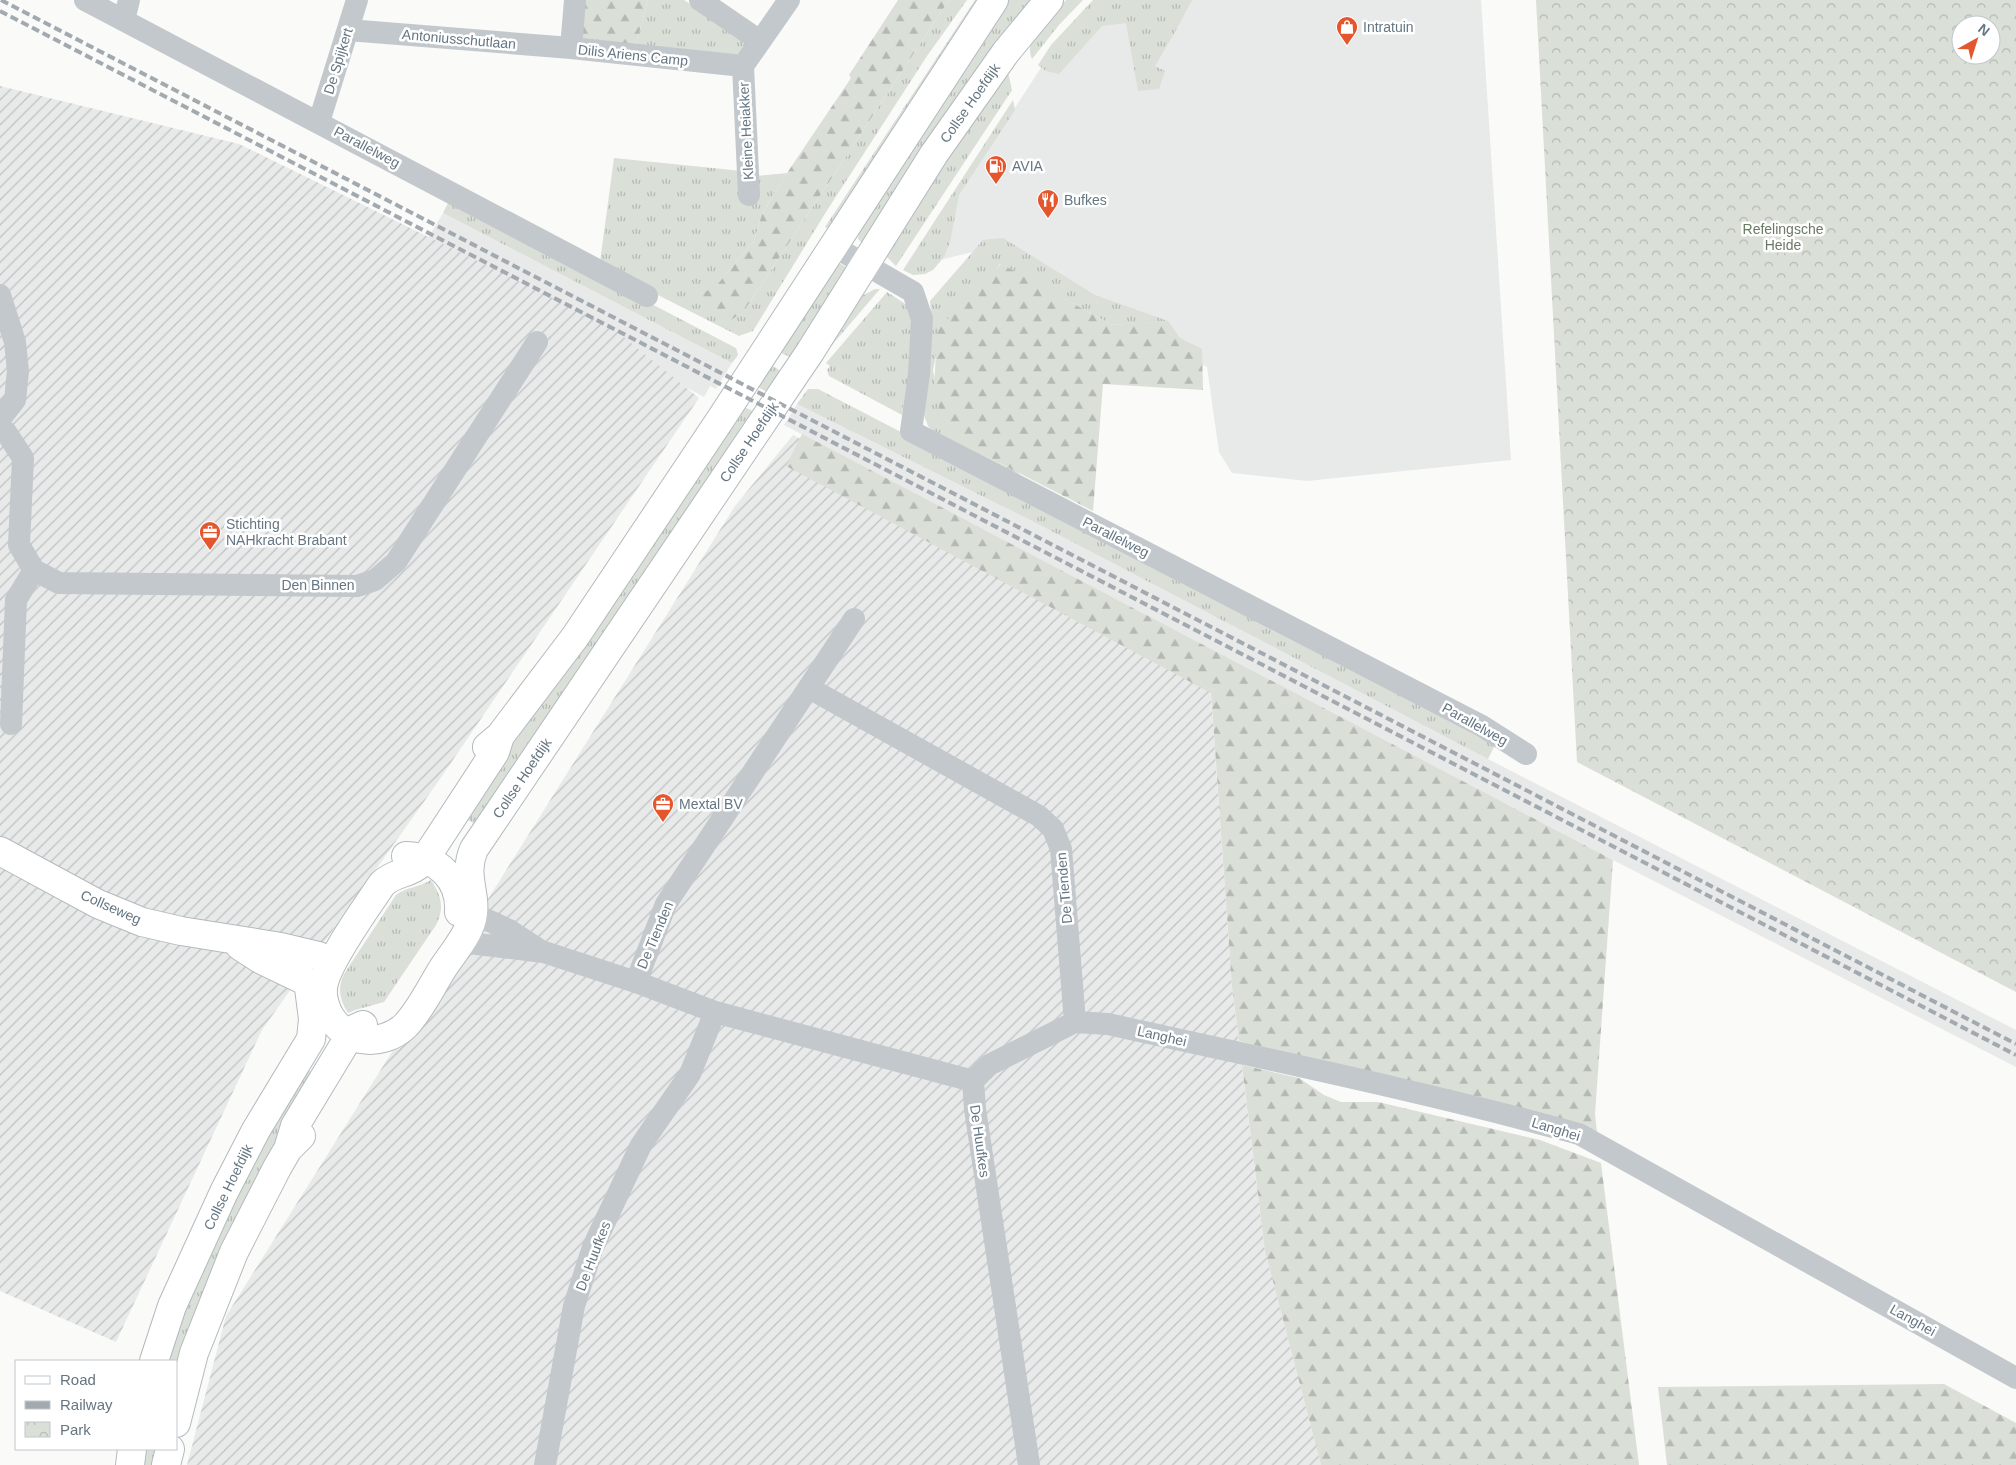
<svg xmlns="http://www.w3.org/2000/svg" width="2016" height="1465" font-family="Arial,sans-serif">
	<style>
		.built { fill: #e8e9e9 }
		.industrial { fill: url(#industrial-furrows) }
		.grass { fill: url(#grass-tufts) }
		.forest { fill: url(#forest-firs) }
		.park { fill: url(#park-crowns); fill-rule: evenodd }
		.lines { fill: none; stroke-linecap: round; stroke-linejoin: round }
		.secondary-casing { stroke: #b3babf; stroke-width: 30 }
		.street { stroke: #c3c8cc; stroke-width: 22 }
		.secondary { stroke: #fff; stroke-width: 28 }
		.rail { stroke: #a2aab0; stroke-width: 4; stroke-dasharray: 8 4; stroke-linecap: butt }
		.labels { text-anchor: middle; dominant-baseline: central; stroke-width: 5; stroke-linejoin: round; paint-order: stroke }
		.poi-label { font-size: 14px; fill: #657683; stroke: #fff; text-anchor: start }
		.street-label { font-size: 14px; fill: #657683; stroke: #fff }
		.park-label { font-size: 14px; fill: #687a64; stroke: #fff }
	</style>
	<defs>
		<pattern id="industrial-furrows" width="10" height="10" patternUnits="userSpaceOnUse" patternTransform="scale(1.25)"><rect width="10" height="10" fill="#e8e9e9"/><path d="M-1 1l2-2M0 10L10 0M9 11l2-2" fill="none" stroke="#c0c1c2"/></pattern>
		<pattern id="grass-tufts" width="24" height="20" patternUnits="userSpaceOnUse" patternTransform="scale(1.25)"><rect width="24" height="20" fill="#dadfd7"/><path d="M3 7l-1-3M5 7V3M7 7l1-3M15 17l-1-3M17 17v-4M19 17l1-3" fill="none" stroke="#b4b9b4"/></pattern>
		<pattern id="forest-firs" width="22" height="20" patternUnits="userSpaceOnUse" patternTransform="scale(1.25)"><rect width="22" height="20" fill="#dadfd7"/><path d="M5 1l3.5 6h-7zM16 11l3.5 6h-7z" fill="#b4b9b4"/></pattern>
		<pattern id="park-crowns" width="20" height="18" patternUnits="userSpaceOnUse" patternTransform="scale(1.25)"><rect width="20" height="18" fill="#dadfd7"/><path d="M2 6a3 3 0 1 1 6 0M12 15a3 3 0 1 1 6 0" fill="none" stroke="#b4b9b4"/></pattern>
	</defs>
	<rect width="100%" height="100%" fill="#fafaf8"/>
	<path class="built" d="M1104 0H1481L1511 460 1307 481 1232 473 1219 452 1207 367 985 249 911 267 1050 54Z
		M443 213 732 363 716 389 710 386 704 397 424 245Z
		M797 404 1034 522 1488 759 2016 1030V1067L1613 860 784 425Z"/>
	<path class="industrial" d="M0 86 239 144 610 326 699 398 440 779 262 1030 116 1342 0 1291Z
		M793 435 1208 655 1232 987 1265 1251 1321 1465H187L226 1316 735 506Z"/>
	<path class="grass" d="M648 0H684L744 40 746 48 739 57 635 48Z
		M949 0H967L927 56 826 212 753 331 739 336 735 334 654 293 600 262 614 158 742 171 756 176 787 173 762 214 754 241 716 286 744 311Z
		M975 0H988L835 233 825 227Z
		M1002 0H1034L869 249 858 239 859 232 897 174Z
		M1066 0H1083L1059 25 1032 59C1022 37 1053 15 1066 0Z
		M1093 0H1192L1175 32 1155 66 1165 71 1159 89 1138 91 1126 23 1102 26 1059 74 1046 71 1038 65 1051 45Z
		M1008 72 1012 90 896 266 885 255V246Z
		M1013 100 1015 110 959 195 950 242 944 257 933 270 925 274 913 275 903 270Z
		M450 199 736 348 738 355 732 363 443 213Z
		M1003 238 1095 295 1168 321 1112 325 1000 264 936 355 933 370 943 418 959 434 986 456 1019 473 1016 479 935 433 928 426 924 415 931 313 930 301 983 240Z
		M836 264H841L855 273 790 357 779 352Z
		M875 289H880L820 359 860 297Z
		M887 292 907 305 917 321 902 415 829 376 827 370 830 366 826 363Z
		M771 365 781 371 767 392 756 386Z
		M808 389H818L1497 741 1488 759 1034 522 797 404Z
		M744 407 755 412 479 827 461 815Z
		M431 880C441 895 445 908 436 925L384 1002 355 1010 348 1013C340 1000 337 989 344 974L396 895C407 887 420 887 431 880Z
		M307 1070 314 1073 233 1228 202 1295 176 1395V1361H162L221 1209Z
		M140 1449H163L159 1465H137Z"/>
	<path class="forest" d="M581 0H648L635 48 585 42 579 35Z
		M898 0H949L744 311 731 320 699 295 716 286 754 241 762 214 787 173 851 78 849 75Z
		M1001 264 1112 325 1168 321 1180 338 1202 349 1203 390 1103 384 1093 511 986 456 959 435 943 418 934 392 937 330Z
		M802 434 1613 860 1595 1114 1597 1133 1239 1041 1232 987 1211 693 786 466Z
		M1242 1065 1299 1078 1324 1095 1341 1102H1378L1540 1140 1601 1163 1639 1465H1321L1265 1251Z
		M1944 1384 2016 1423V1465H1667L1658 1387Z"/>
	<path class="park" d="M1536 0H2016V992L1577 762ZM1961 25H1991V55H1961Z"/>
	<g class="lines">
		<g class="secondary-casing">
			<path id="secondary" d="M500 736 495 752 425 859C410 876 397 870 382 884 367 907 324 965 323 989 322 998 326 1010 331 1018 339 1029 347 1036 361 1039 377 1042 394 1037 406 1025 421 1009 431 987 443 968 452 954 468 936 472 919 478 894 462 876 474 849L810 352 934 154 1006 52 1049 0
				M487 747 500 736 575 637 722 417 994 0
				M0 851 98 904 142 922 181 931 281 947 319 956
				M406 856C438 857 461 880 459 912
				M240 946 260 959 322 989
				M288 1149 295 1126 347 1040 354 1029 363 1025
				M154 1361 172 1306 224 1192 256 1130 311 1039 313 1019 309 988
				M176 1423 194 1353 234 1252 277 1168 288 1149 301 1136
				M130 1465 132 1449
				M166 1465 170 1449"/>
		</g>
		<path class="street" d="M85 0 647 296
			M575 0 571 48 743 66
			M700 0 760 41
			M124 20 129 0
			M348 30 571 48
			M743 66 749 195
			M743 66 789 0
			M319 122 357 0
			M833 246 913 292 922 319 919 374 911 431 1482 726 1526 754
			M0 295 15 342 18 371 15 400 0 419
			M0 429 6 432 23 458 19 545 34 570 59 583 357 586 375 580 396 562 537 342
			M809 688 1039 816 1053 829 1061 849 1075 1022
			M11 724 16 600 34 570
			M472 913 509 930 541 951
			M460 942 544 952 636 982 715 1012 973 1081
			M636 982 666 904 854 619
			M973 1081 989 1065 1075 1022 1108 1024C1265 1059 1423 1091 1579 1134L2016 1378
			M973 1081 975 1109 1029 1465
			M545 1465 574 1306 593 1247 641 1145 690 1074 715 1012"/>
		<use href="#secondary" class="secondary"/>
		<path class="rail" d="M1 0 2016 1044
			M0 11 2016 1055"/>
	</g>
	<defs>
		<g id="shop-pin" transform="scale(1.125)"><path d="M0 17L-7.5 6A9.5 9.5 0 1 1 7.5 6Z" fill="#e4572e" stroke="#fff"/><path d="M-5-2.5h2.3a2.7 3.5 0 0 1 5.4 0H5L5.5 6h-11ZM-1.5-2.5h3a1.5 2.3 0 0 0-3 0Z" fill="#fff"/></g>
		<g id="fuel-pin" transform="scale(1.125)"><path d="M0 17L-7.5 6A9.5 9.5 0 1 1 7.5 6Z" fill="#e4572e" stroke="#fff"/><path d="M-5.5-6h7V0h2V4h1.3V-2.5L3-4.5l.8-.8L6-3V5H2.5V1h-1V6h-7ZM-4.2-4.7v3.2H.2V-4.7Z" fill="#fff"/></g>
		<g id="restaurant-pin" transform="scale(1.125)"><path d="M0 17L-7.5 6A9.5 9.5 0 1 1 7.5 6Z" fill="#e4572e" stroke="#fff"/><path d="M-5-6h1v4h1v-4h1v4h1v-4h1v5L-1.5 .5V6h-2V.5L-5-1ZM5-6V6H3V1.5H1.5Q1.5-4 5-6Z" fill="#fff"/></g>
		<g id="office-pin" transform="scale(1.125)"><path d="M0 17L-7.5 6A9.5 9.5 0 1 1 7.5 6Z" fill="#e4572e" stroke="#fff"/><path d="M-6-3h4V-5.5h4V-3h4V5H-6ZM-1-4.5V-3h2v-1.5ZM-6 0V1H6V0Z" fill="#fff"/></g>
	</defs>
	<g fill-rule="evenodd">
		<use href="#shop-pin" x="1347" y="27"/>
		<use href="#fuel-pin" x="996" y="166"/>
		<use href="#restaurant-pin" x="1048" y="200"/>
		<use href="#office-pin" x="210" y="532"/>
		<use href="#office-pin" x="663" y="804"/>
	</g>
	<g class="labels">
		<g class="poi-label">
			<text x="1363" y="27">Intratuin</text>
			<text x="1012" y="166">AVIA</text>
			<text x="1064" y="200">Bufkes</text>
			<text x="226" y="524">Stichting<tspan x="226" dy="16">NAHkracht Brabant</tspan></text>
			<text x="679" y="804">Mextal BV</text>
		</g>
		<g class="street-label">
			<text transform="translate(459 39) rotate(5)">Antoniusschutlaan</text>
			<text transform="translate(633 55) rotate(6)">Dilis Ariens Camp</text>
			<text transform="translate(338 61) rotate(-73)">De Spijkert</text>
			<text transform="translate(970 103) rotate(-55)">Collse Hoefdijk</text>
			<text transform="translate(746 131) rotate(-93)">Kleine Heiakker</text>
			<text transform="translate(367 147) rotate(28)">Parallelweg</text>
			<text transform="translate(749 442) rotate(-56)">Collse Hoefdijk</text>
			<text transform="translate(1116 537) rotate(27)">Parallelweg</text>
			<text x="318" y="585">Den Binnen</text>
			<text transform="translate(1475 724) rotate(29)">Parallelweg</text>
			<text transform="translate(522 778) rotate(-56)">Collse Hoefdijk</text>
			<text transform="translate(1064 888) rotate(-95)">De Tienden</text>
			<text transform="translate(111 907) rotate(24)">Collseweg</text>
			<text transform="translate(655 935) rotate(-67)">De Tienden</text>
			<text transform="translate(1162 1036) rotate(13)">Langhei</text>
			<text transform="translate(1556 1129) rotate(17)">Langhei</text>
			<text transform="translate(980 1141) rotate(82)">De Huufkes</text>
			<text transform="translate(228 1187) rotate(-64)">Collse Hoefdijk</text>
			<text transform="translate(593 1256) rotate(-69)">De Huufkes</text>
			<text transform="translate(1913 1320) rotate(29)">Langhei</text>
		</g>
		<g class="park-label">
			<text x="1783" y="229">Refelingsche<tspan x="1783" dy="16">Heide</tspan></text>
		</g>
	</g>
	<rect x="15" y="1360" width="162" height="90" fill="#ffffff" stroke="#c1c8cd"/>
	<rect x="25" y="1376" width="25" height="8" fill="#ffffff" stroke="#c1c8cd"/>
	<text x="60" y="1385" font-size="15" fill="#657683">Road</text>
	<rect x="25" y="1401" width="25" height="8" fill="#a2aab0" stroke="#c1c8cd"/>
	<text x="60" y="1410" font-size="15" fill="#657683">Railway</text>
	<rect x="25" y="1422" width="25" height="15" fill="url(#park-crowns)" stroke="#c1c8cd"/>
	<text x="60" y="1435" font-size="15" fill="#657683">Park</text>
	<g transform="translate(1976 40) rotate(39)"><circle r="24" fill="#ffffff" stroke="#c1c8cd"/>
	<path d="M0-4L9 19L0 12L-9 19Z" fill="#e4572e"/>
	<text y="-8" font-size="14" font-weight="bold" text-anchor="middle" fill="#657683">N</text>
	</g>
</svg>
